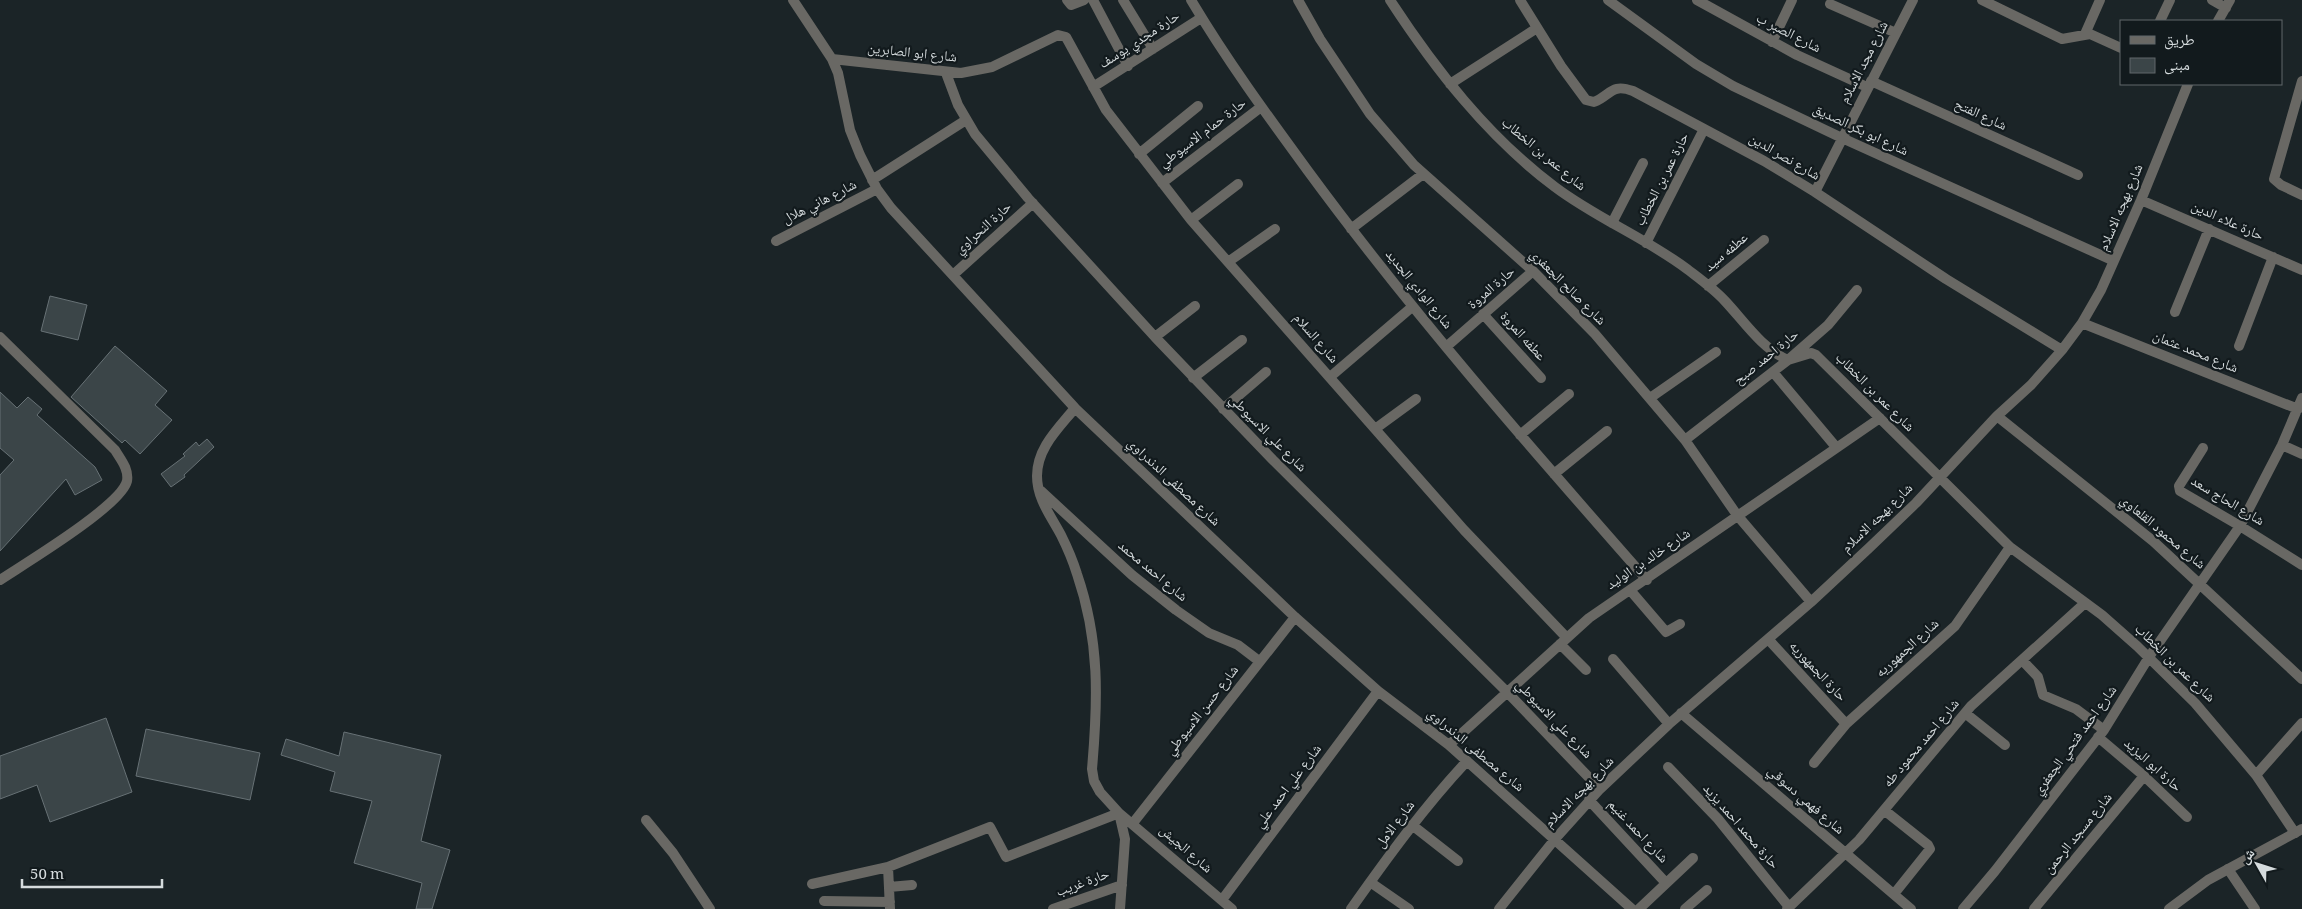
<svg xmlns="http://www.w3.org/2000/svg" width="2302" height="909" font-family="Georgia,'Noto Naskh Arabic',serif">
	<style>
		.building { fill: #3b4548; stroke: #677175 }
		.lines { fill: none; stroke-linecap: round; stroke-linejoin: round }
		.minor { stroke: #696864; stroke-width: 10 }
		.tertiary { stroke: #696864; stroke-width: 10 }
		.labels { text-anchor: middle; dominant-baseline: central; stroke-width: 4.5; stroke-linejoin: round; paint-order: stroke }
		.street-label { font-size: 14px; fill: #d5dbdd; stroke: #121a1d }
	</style>
	<rect width="100%" height="100%" fill="#1b2427"/>
	<path class="building" d="M50 296 87 305 78 340 41 331Z
		M115 346 167 391 155 405 172 420 140 454 125 440 122 443 71 397Z
		M0 392 17 408 28 397 42 409 37 415 95 467 102 480 75 495 66 479 0 551V475L14 460 0 448Z
		M207 439 214 447 184 475 185 477 171 487 161 474 185 456 183 454 196 442 199 446Z
		M106 718 132 792 50 822 37 785 0 799V756Z
		M146 729 260 753 250 800 136 776Z
		M344 732 441 755 421 841 450 850 432 909H416L422 883 354 863 372 801 330 791 335 772 281 755 286 739 339 756Z"/>
	<g class="lines">
		<path class="minor" d="M793 0 832 59 838 73 850 130 860 155 877 189 891 208 1075 408 1295 617 1378 691 1449 745 1632 909
			M1067 0 1071 5 1084 0
			M1093 0 1128 66
			M1123 0 1153 49
			M1191 0C1226 59 1267 115 1308 171 1413 314 1530 447 1647 580
			M1298 0 1320 39 1370 114 1414 165 1533 271 1595 334 1685 440 1737 515 1811 602
			M1390 0C1435 69 1488 137 1555 187 1596 218 1646 238 1687 269 1700 279 1714 289 1725 301 1744 321 1761 348 1788 360L1811 353 1816 355 2010 547 2102 615 2137 646 2195 703 2256 775 2295 833
			M1520 0 1561 66 1586 100 1594 102C1611 95 1611 83 1633 91L1764 161 1815 192 1946 279 2062 350
			M1608 0 1696 64 1733 86 1842 138 2114 261
			M1697 0 1797 55 1867 87
			M1982 0 2062 39 2090 34 2121 48
			M2212 0 2226 8
			M1830 4 1896 33
			M2160 21 2170 0
			M2218 21 2230 0
			M2085 34 2100 0
			M1772 42 1792 0
			M832 59 961 73 992 67 1058 35 1066 37 1106 110 1191 220 1464 530 1566 637
			M946 73 958 105 975 134 1028 198 1155 337 1273 460 1507 692 1600 789
			M1871 81 2078 175
			M2302 81 2274 179 2281 185 2302 195
			M1450 84 1537 28
			M1093 87 1201 18
			M1139 154 1198 106
			M872 180 966 120
			M1162 183 1261 107
			M1815 192 1913 0
			M2141 200 2302 270
			M1191 220 1238 184
			M1612 223 1643 163
			M1351 229 1423 174
			M776 241 877 189
			M1646 243 1704 129
			M1228 262 1275 229
			M953 275 1033 203
			M1708 286 1764 240
			M2175 312 2209 229
			M1483 314 1541 378
			M2082 323 2298 409
			M0 337 115 450C121 460 129 469 127 481 121 506 24 564 0 580
			M1155 337 1195 306
			M2239 346 2273 257
			M1446 347 1533 271
			M1773 372 1836 447
			M1330 377 1412 307
			M1193 378 1242 340
			M1650 398 1716 352
			M1075 408C1058 429 1037 448 1037 476 1037 499 1051 516 1061 535 1067 547 1073 561 1077 574 1100 641 1098 700 1092 769L1094 781 1100 792 1119 813 1232 909
			M1223 409 1266 372
			M1997 416 2153 541 2302 679
			M1375 429 1416 399
			M1520 435 1569 394
			M1685 440 1788 360 1828 325 1857 290
			M2282 445 2302 454
			M2203 448 2179 486 2180 491 2240 526 2302 565
			M1554 474 1607 431
			M1041 491 1132 575 1176 610 1209 633 1238 645 1259 661
			M1630 590 1666 632 1680 624
			M1768 639 1846 724
			M1560 644 1586 670
			M1613 659 1669 724
			M2022 660 2038 677 2043 695 2076 709 2104 730
			M1681 713 1911 909
			M1965 713 2005 745
			M2098 737 2144 776 2187 817
			M1449 745 1589 618 1880 418
			M1814 763 1846 724 1955 626 2010 547
			M1668 767 1718 819 1789 907
			M2256 775 2302 723
			M1589 800 1666 883
			M1884 810 1928 845 1930 849 1894 894
			M1119 813 1125 839 1120 909
			M646 820 673 853 710 909
			M1133 823 1295 617
			M1412 825 1458 861
			M888 867 890 909
			M2228 869 2255 909
			M1370 882 1409 909
			M812 884 888 867 990 827 1006 857 1119 813
			M889 887 912 885
			M1222 900 1378 691
			M824 901 890 902
			M1053 909 1122 885
			M1351 909C1387 858 1424 807 1467 761
			M1499 909 1555 839 1600 789 1669 724 1811 602 1869 548 1916 503 1997 416 2031 385 2062 350 2082 323 2101 290 2141 200 2188 84
			M1639 909 1693 858
			M1685 909 1707 890
			M1787 909 1859 840 1971 706 2085 603
			M1963 909 1995 871 2104 730 2149 657 2240 526 2282 445 2302 398
			M2034 909 2144 776"/>
		<path class="tertiary" d="M2169 909 2208 880 2302 829"/>
	</g>
	<g class="labels">
		<g class="street-label">
			<text transform="translate(1788 34) rotate(27)">شارع الصبر ب</text>
			<text transform="translate(1140 41) rotate(-33)">حارة مجدي يوسف</text>
			<text transform="translate(912 54) rotate(6)">شارع ابو الصابرين</text>
			<text transform="translate(1865 63) rotate(-63)">شارع مجد الاسلام</text>
			<text transform="translate(1980 116) rotate(25)">شارع الفتح</text>
			<text transform="translate(1860 131) rotate(25)">شارع ابو بكر الصديق</text>
			<text transform="translate(1203 134) rotate(-37)">حارة حمام الاسيوطي</text>
			<text transform="translate(1543 155) rotate(40)">شارع عمر بن الخطاب</text>
			<text transform="translate(1784 158) rotate(30)">شارع نصر الدين</text>
			<text transform="translate(1663 180) rotate(-63)">حارة عمر بن الخطاب</text>
			<text transform="translate(820 203) rotate(-27)">شارع هاني هلال</text>
			<text transform="translate(2122 208) rotate(-67)">شارع بهجه الاسلام</text>
			<text transform="translate(2227 222) rotate(24)">حارة علاء الدين</text>
			<text transform="translate(984 229) rotate(-42)">حارة النحراوي</text>
			<text transform="translate(1727 253) rotate(-40)">عطفه سيد</text>
			<text transform="translate(1567 288) rotate(45)">شارع صالح الجعفري</text>
			<text transform="translate(1492 289) rotate(-41)">حارة المروة</text>
			<text transform="translate(1418 290) rotate(51)">شارع الوادي الجديد</text>
			<text transform="translate(1522 337) rotate(48)">عطفه المروة</text>
			<text transform="translate(1315 339) rotate(49)">شارع السلام</text>
			<text transform="translate(2195 353) rotate(22)">شارع محمد عثمان</text>
			<text transform="translate(1767 358) rotate(-39)">حارة احمد صبح</text>
			<text transform="translate(1874 393) rotate(45)">شارع عمر بن الخطاب</text>
			<text transform="translate(1267 434) rotate(45)">شارع علي الاسيوطي</text>
			<text transform="translate(1173 483) rotate(43)">شارع مصطفى الدندراوي</text>
			<text transform="translate(2227 502) rotate(31)">شارع الحاج سعد</text>
			<text transform="translate(1878 519) rotate(-44)">شارع بهجه الاسلام</text>
			<text transform="translate(2162 533) rotate(40)">شارع محمود القلعاوي</text>
			<text transform="translate(1649 560) rotate(-34)">شارع خالد بن الوليد</text>
			<text transform="translate(1152 572) rotate(40)">شارع احمد محمد</text>
			<text transform="translate(1908 649) rotate(-42)">شارع الجمهوريه</text>
			<text transform="translate(2174 664) rotate(44)">شارع عمر بن الخطاب</text>
			<text transform="translate(1817 672) rotate(47)">حارة الجمهوريه</text>
			<text transform="translate(1203 711) rotate(-52)">شارع حسن الاسيوطي</text>
			<text transform="translate(1553 720) rotate(46)">شارع علي الاسيوطي</text>
			<text transform="translate(2076 741) rotate(-54)">شارع احمد فتحي الجعفري</text>
			<text transform="translate(1922 744) rotate(-50)">شارع احمد محمود طه</text>
			<text transform="translate(1475 751) rotate(40)">شارع مصطفى الدندراوي</text>
			<text transform="translate(2152 766) rotate(42)">حارة ابو اليزيد</text>
			<text transform="translate(1289 787) rotate(-53)">شارع علي احمد علي</text>
			<text transform="translate(1580 793) rotate(-46)">شارع بهجه الاسلام</text>
			<text transform="translate(1805 801) rotate(41)">شارع فهمي دسوقي</text>
			<text transform="translate(1396 825) rotate(-53)">شارع الامل</text>
			<text transform="translate(1740 827) rotate(49)">حارة محمد احمد يزيد</text>
			<text transform="translate(1637 832) rotate(47)">شارع احمد غنيم</text>
			<text transform="translate(2079 834) rotate(-51)">شارع مسجد الرحمن</text>
			<text transform="translate(1185 850) rotate(41)">شارع الجيش</text>
			<text transform="translate(1083 884) rotate(-20)">حارة غريب</text>
		</g>
	</g>
	<rect x="2120" y="20" width="162" height="65" fill="#121a1d" stroke="#60676a"/>
	<rect x="2130" y="36" width="25" height="8" fill="#696864" stroke="#60676a"/>
	<text x="2164" y="45" font-size="15" fill="#d5dbdd">طريق</text>
	<rect x="2130" y="58" width="25" height="15" fill="#3b4548" stroke="#60676a"/>
	<text x="2164" y="70" font-size="15" fill="#d5dbdd">مبنى</text>
	<g transform="translate(2257 864) rotate(309)" stroke="#121a1d" stroke-width="4" paint-order="stroke">
	<path d="M0-4L9 19L0 12L-9 19Z" fill="#d5dbdd"/>
	<text y="-8" font-size="14" font-weight="bold" text-anchor="middle" fill="#d5dbdd">ش</text>
	</g>
	<path d="M22 879v8h140v-8" fill="none" stroke="#d5dbdd" stroke-width="2.5"/>
	<text x="30" y="879" font-size="15" fill="#d5dbdd" stroke="#121a1d" stroke-width="4" paint-order="stroke">50 m</text>
</svg>
